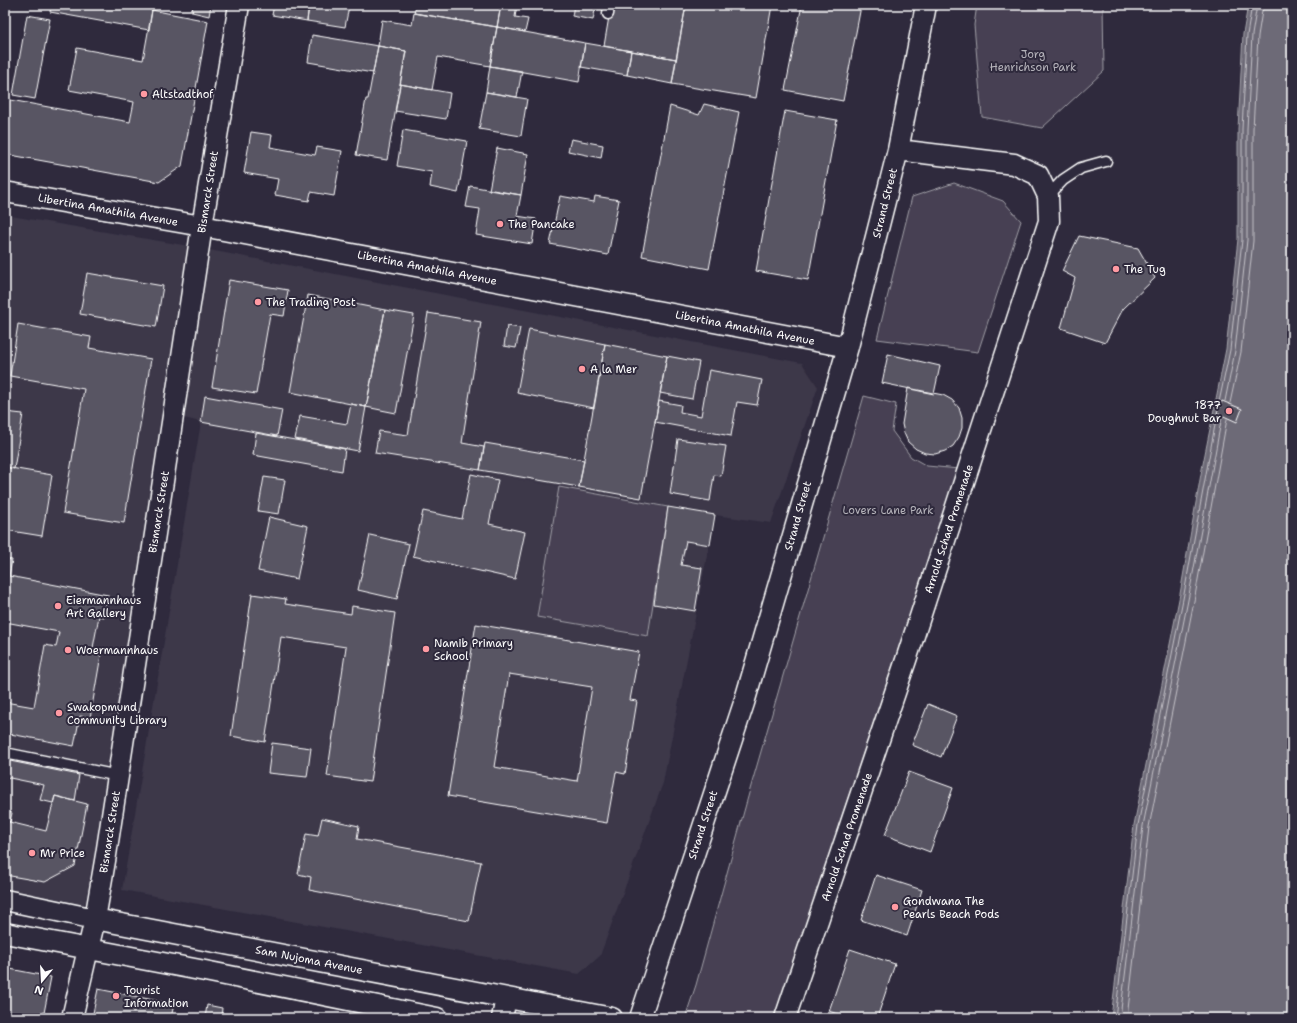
<svg xmlns="http://www.w3.org/2000/svg" width="1297" height="1023" font-family="'Shantell Sans',sans-serif">
	<style>
		.built { fill: #3c3749; fill-rule: evenodd }
		.green { fill: #464152; stroke: #a2a0a8 }
		.water { fill: #6d6a77; stroke: #a7a6ad }
		.lines { fill: none; stroke-linecap: round; stroke-linejoin: round }
		.shore { stroke: #c5c3c9; stroke-width: 1 }
		.building { fill: #595564; stroke: #fff; fill-rule: evenodd }
		.service-casing { stroke: #fff; stroke-width: 13 }
		.minor-casing { stroke: #fff; stroke-width: 23 }
		.service { stroke: #2f2a3d; stroke-width: 10 }
		.minor { stroke: #2f2a3d; stroke-width: 20 }
		.poi-dot { fill: #ff9aa2; stroke: #2f2a3d; stroke-width: 1.5 }
		.labels { text-anchor: middle; dominant-baseline: central; stroke-width: 4; stroke-linejoin: round; paint-order: stroke }
		.park-label { font-size: 11px; fill: #b5b3ba; stroke: #2f2a3d }
		.poi-label { font-size: 11px; fill: #fff; stroke: #2f2a3d; text-anchor: start }
		.street-label { font-size: 11px; fill: #fff; stroke: #2f2a3d }
	</style>
	<rect width="100%" height="100%" fill="#2f2a3d"/>
	<filter id="ink" filterUnits="userSpaceOnUse"><feTurbulence type="fractalNoise" baseFrequency=".025" numOctaves="2"/><feDisplacementMap in="SourceGraphic" scale="8" xChannelSelector="R" yChannelSelector="G"/><feConvolveMatrix kernelMatrix="1 2 1 2 8 2 1 2 1" color-interpolation-filters="sRGB"/></filter>
	<g filter="url(#ink)">
		<path class="built" d="M5 215 183 245 802 363 818 387 771 523 715 515 663 783 600 956 579 974 122 890 201 422 162 413 114 745 85 907 5 893ZM507 477 694 511 668 507Z"/>
		<path class="green" d="M977 5H1103L1104 71 1042 128 982 117 974 25Z
			M954 183 1003 201 1021 221 978 352 877 339 912 197Z
			M864 396 896 404 892 431 911 457 927 466 959 469 774 1018H685L696 985 751 786Z
			M559 487 668 507 648 636 537 617Z"/>
		<path class="water" d="M1248 5H1292V1018H1111L1134 825 1180 594 1201 474 1226 349 1238 239V129L1243 34Z"/>
		<g class="lines">
			<path class="shore" d="M1225 401 1235 351 1247 240V129L1252 35 1257 5
				M1230 403 1241 352 1253 241V129L1258 36 1263 5
				M1218 407 1230 350 1242 240V129L1247 35 1252 5
				M1115 1018 1138 825 1184 594 1217 414
				M1120 1018 1143 826 1189 595 1222 416
				M1127 1018 1149 827 1195 596 1227 419"/>
		</g>
		<path class="building" d="M51 5H125L152 10 149 30 50 12Z
			M193 5H211L209 16 192 12Z
			M274 5H309L307 21 272 15Z
			M309 5H342L349 6 345 27 307 21Z
			M416 5H501L497 27 414 13Z
			M501 5H517L515 17 528 19 525 32 497 27Z
			M574 5H596L593 20 572 16Z
			M611 5H686L676 59 604 46Z
			M686 5H772L756 98 672 84Z
			M802 5H853L861 6 843 101 785 90Z
			M152 10 208 21 182 166 159 182 5 154V99L130 122 134 102 69 90 77 48 143 60Z
			M414 13 497 27 490 66 438 57 432 90 400 84 406 51 378 46 382 20 412 25Z
			M27 15 50 19 35 99 13 95Z
			M497 27 585 43 579 82 490 66Z
			M312 35 378 46 373 73 308 62Z
			M585 43 631 51 627 75 581 67Z
			M378 46 406 51 387 160 356 155 366 99H368Z
			M631 51 676 59 672 84 627 75Z
			M490 66 522 71 517 97 486 92Z
			M400 84 450 93 446 119 395 111Z
			M486 92 527 99 521 136 479 129Z
			M704 104 739 112 709 269 642 256 670 106 699 115Z
			M785 111 837 120 808 280 756 271Z
			M403 130 467 141 458 193 430 187 432 172 397 166Z
			M251 132 272 135 270 147 315 155 317 147 342 151 334 196 311 192 309 201 275 195 278 179 244 173Z
			M571 139 603 145 601 158 568 151Z
			M497 148 528 154 521 195 489 190Z
			M470 186 521 195 517 216 536 219 532 244 476 235 480 209 466 207Z
			M560 196 594 202 595 196 619 200 608 255 550 244Z
			M1079 236 1138 248 1155 278 1123 309 1105 343 1061 328 1075 278 1062 271Z
			M87 273 163 286 156 327 80 314Z
			M229 280 288 290 284 316 270 314 256 394 212 387Z
			M308 295 385 310 366 407 290 392Z
			M385 310 414 315 396 413 366 407Z
			M428 313 481 322 462 443 484 447 480 470 375 453 379 431 408 435Z
			M18 324 91 337 89 348 151 359 124 523 63 513 84 389 10 376Z
			M507 326 520 328 516 348 504 346Z
			M529 329 605 344 594 408 517 393Z
			M605 344 667 356 641 498 579 487Z
			M888 354 940 366 934 394 882 383Z
			M667 356 699 362 692 399 660 393Z
			M709 370 762 380 757 405 737 402 731 436 655 422 659 401 681 405 680 412 701 416Z
			M908 388 943 395 952 400 959 408 962 418V428L959 437 953 446 945 451 935 454 925 453 916 449 908 442 904 433 902 424Z
			M205 396 282 410 277 436 201 422Z
			M1222 401 1242 409 1237 422 1217 413Z
			M351 404 366 407 358 451 295 439 300 416 347 424Z
			M5 412 23 414 14 469 5 467Z
			M256 433 345 449 342 471 253 455Z
			M678 439 726 446 721 476 714 475 710 501 670 494Z
			M485 443 584 460 579 487 480 470Z
			M5 467 52 475 42 536 5 530Z
			M471 474 498 480 489 524 525 532 515 579 413 556 423 511 462 519Z
			M264 477 285 480 279 514 258 511Z
			M668 507 715 515 710 545 686 541 681 565 702 568 695 611 654 604Z
			M269 517 308 526 297 579 258 571Z
			M370 535 409 544 397 599 358 590Z
			M5 559 12 560 9 576 108 595 104 617 99 616 92 653 101 655 90 718 80 716 74 746 5 733V702L34 707 45 645 56 647 59 632 5 622Z
			M252 594 286 599 285 604 351 614 352 606 395 613 370 782 327 776 346 647 281 637 265 742 231 736Z
			M476 624 639 652 630 700 637 701 625 774 616 772 607 823 448 796ZM509 674 592 687 577 781 494 767Z
			M928 704 957 716 941 757 912 745Z
			M272 743 311 748 307 777 268 773Z
			M5 760 79 775 75 801 55 796 53 803 40 800 44 785 5 777Z
			M909 772 953 788 930 852 885 835Z
			M55 796 87 804 75 866 45 882 5 875V821L46 831Z
			M5 811 12 813 10 822 5 821Z
			M322 818 359 826 357 839 481 862 469 921 309 890 311 877 298 874 306 834 318 836Z
			M876 875 922 890 907 936 861 920Z
			M850 949 895 964 877 1018H848L829 1011Z
			M5 968 51 977 43 1018H5Z
			M98 989 174 1004 171 1018H92Z
			M207 1005 222 1008 221 1018H205Z"/>
		<g class="lines">
			<g class="service-casing">
				<path id="service" d="M608 14 609 5
					M1048 196 1063 180 1081 168 1106 161
					M5 753 119 776"/>
			</g>
			<g class="minor-casing">
				<path id="minor" d="M5 192 202 226 848 347
					M5 900 95 919 612 1018
					M5 933 205 971 437 1018
					M72 1018 95 919 106 855 202 226 239 5
					M502 1018 506 998
					M640 1018 744 703 848 347 898 150 926 5
					M785 1018 906 660 1049 221 1048 196 1038 175 1014 164 898 150"/>
			</g>
			<use href="#service" class="service"/>
			<use href="#minor" class="minor"/>
		</g>
	</g>
	<g class="poi-dot">
		<circle cx="144" cy="94" r="4"/>
		<circle cx="500" cy="224" r="4"/>
		<circle cx="1116" cy="269" r="4"/>
		<circle cx="258" cy="302" r="4"/>
		<circle cx="582" cy="369" r="4"/>
		<circle cx="1229" cy="411" r="4"/>
		<circle cx="58" cy="606" r="4"/>
		<circle cx="426" cy="649" r="4"/>
		<circle cx="68" cy="650" r="4"/>
		<circle cx="59" cy="713" r="4"/>
		<circle cx="32" cy="853" r="4"/>
		<circle cx="895" cy="907" r="4"/>
		<circle cx="116" cy="996" r="4"/>
	</g>
	<g class="labels">
		<g class="park-label">
			<text x="1033" y="54">Jorg<tspan x="1033" dy="13">Henrichson Park</tspan></text>
			<text x="888" y="510">Lovers Lane Park</text>
		</g>
		<g class="poi-label">
			<text x="152" y="94">Altstadthof</text>
			<text x="508" y="224">The Pancake</text>
			<text x="1124" y="269">The Tug</text>
			<text x="266" y="302">The Trading Post</text>
			<text x="590" y="369">A la Mer</text>
			<text x="1221" y="405" text-anchor="end">1877<tspan x="1221" dy="13">Doughnut Bar</tspan></text>
			<text x="66" y="600">Eiermannhaus<tspan x="66" dy="13">Art Gallery</tspan></text>
			<text x="434" y="643">Namib Primary<tspan x="434" dy="13">School</tspan></text>
			<text x="76" y="650">Woermannhaus</text>
			<text x="67" y="707">Swakopmund<tspan x="67" dy="13">Community Library</tspan></text>
			<text x="40" y="853">Mr Price</text>
			<text x="903" y="901">Gondwana The<tspan x="903" dy="13">Pearls Beach Pods</tspan></text>
			<text x="124" y="990">Tourist<tspan x="124" dy="13">Information</tspan></text>
		</g>
		<g class="street-label">
			<text transform="translate(208 192) rotate(-81)">Bismarck Street</text>
			<text transform="translate(885 203) rotate(-76)">Strand Street</text>
			<text transform="translate(108 210) rotate(10)">Libertina Amathila Avenue</text>
			<text transform="translate(427 268) rotate(11)">Libertina Amathila Avenue</text>
			<text transform="translate(745 328) rotate(11)">Libertina Amathila Avenue</text>
			<text transform="translate(159 512) rotate(-81)">Bismarck Street</text>
			<text transform="translate(798 516) rotate(-74)">Strand Street</text>
			<text transform="translate(949 529) rotate(-72)">Arnold Schad Promenade</text>
			<text transform="translate(703 825) rotate(-72)">Strand Street</text>
			<text transform="translate(110 832) rotate(-81)">Bismarck Street</text>
			<text transform="translate(847 837) rotate(-71)">Arnold Schad Promenade</text>
			<text transform="translate(309 960) rotate(11)">Sam Nujoma Avenue</text>
		</g>
	</g>
	<rect width="1297" height="1023" fill="none" stroke="#2f2a3d" stroke-width="20"/>
	<rect x="10" y="10" width="1277" height="1003" fill="none" stroke="#fff" stroke-width="1.5" filter="url(#ink)"/>
	<g transform="translate(42 981) rotate(198)" stroke="#2f2a3d" stroke-width="3" paint-order="stroke">
	<path d="M0-3L7 15L0 10L-7 15Z" fill="#ffffff"/>
	<text y="-6" font-size="11" font-weight="bold" text-anchor="middle" fill="#ffffff">N</text>
	</g>
</svg>
